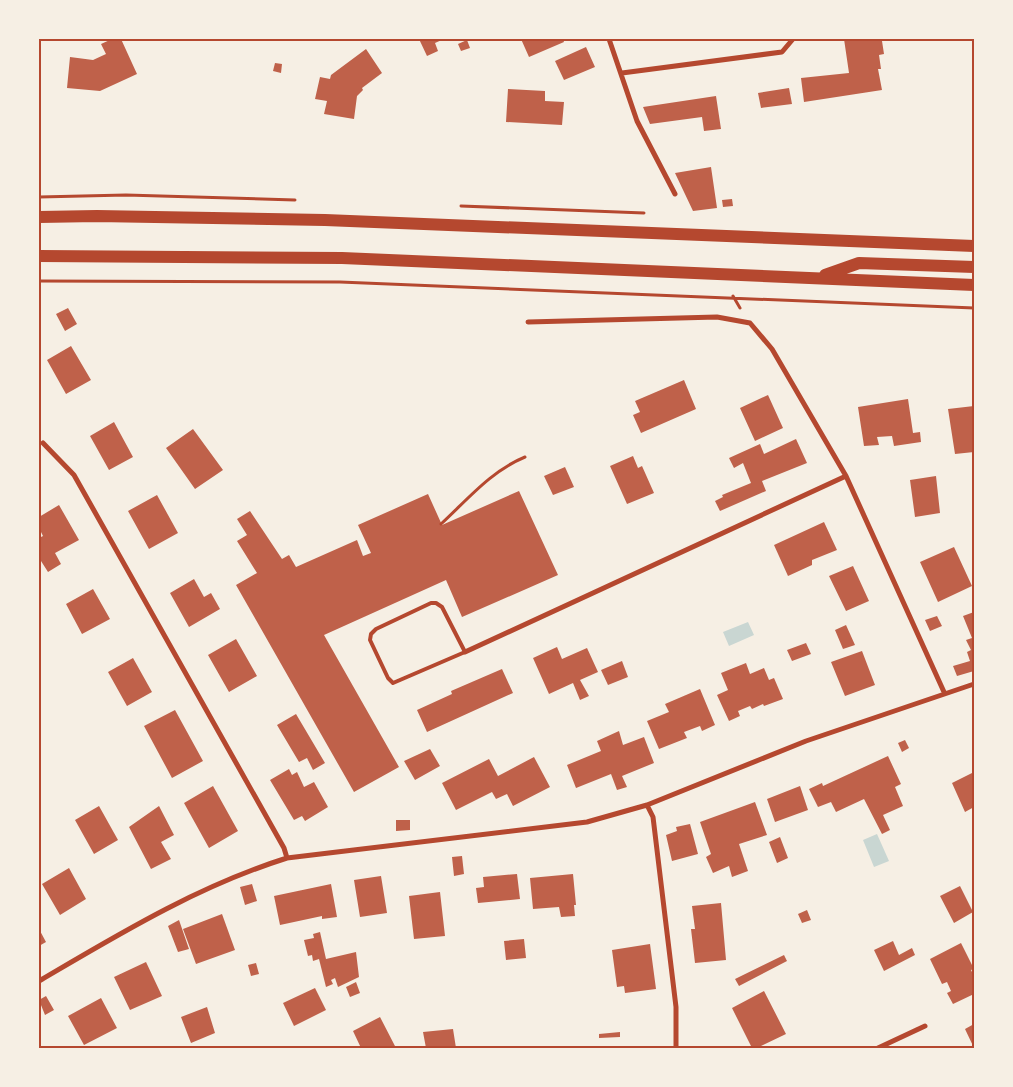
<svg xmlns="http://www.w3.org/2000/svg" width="1013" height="1087" font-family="'Roboto Condensed',sans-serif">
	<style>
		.water { fill: #c9d6d2 }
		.building { fill: #bf614a }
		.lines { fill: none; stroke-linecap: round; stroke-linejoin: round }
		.path { stroke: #b5482f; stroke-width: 3 }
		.service { stroke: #b5482f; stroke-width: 4 }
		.minor { stroke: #b5482f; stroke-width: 5 }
		.primary { stroke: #b5482f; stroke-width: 12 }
		.neatline { fill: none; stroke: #b5482f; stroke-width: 2 }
	</style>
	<rect width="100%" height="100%" fill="#f6efe4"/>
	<path class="water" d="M748 622 754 635 729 646 723 632Z
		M877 834 889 861 874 867 863 840Z"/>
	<path class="building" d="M112 39H121L137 74 100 91 67 88 70 57 93 60 106 54 101 44Z
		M419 39H444L435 43 438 51 427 56Z
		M521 39H563L564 42 529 57Z
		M844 39H880L882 41 884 54 879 55 881 69H878L882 90 804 102 801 78 849 73Z
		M467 40 470 48 461 51 458 44Z
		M586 47 595 67 564 80 555 61Z
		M366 49 382 73 362 88 363 90 357 96 354 119 324 114 327 101 315 99 320 77 330 79 331 75Z
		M275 63 282 64 281 73 273 71Z
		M789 88 792 104 761 108 758 93Z
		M508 89 545 91V101L564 102 562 125 506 122Z
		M716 96 721 129 704 131 702 117 650 124 643 107Z
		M711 167 717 208 693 211 675 173Z
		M732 199 733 206 723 207 722 200Z
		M68 308 77 324 65 331 56 314Z
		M71 346 91 380 66 394 47 360Z
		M684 380 696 409 641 433 633 415 640 412 635 401Z
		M768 395 783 428 755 441 740 408Z
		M908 399 913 433 920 432 921 442 894 446 892 436 877 437 879 445 864 446 858 407Z
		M974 406V452L955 454 948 409Z
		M114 422 133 457 109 470 90 436Z
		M193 429 223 470 195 489 166 448Z
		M796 439 807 463 762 481 766 491 720 511 715 501 723 497 722 495 751 483 743 463 734 468 729 458 760 444 764 454Z
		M633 456 638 468 642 466 654 493 627 504 610 466Z
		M565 467 574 487 553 495 544 476Z
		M936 476 940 513 915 517 910 480Z
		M519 491 558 575 462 617 446 580 324 635 399 767 354 792 236 585 257 573 237 541 247 535 237 519 250 511 282 559 289 555 296 567 357 540 363 556 371 553 358 525 428 494 442 525Z
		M157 495 178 533 149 549 128 511Z
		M59 505 79 540 55 553 61 564 48 572 41 561 39 562V538L43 536 39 528V517Z
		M824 522 837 550 812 560V565L788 576 774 545Z
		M954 547 972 586 938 602 920 562Z
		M853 566 869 601 846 611 829 576Z
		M194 579 204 597 211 593 220 609 189 627 170 593Z
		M93 589 110 619 82 634 66 604Z
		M974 612V671L957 676 953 666 970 661 967 652 971 650 966 640 972 638 963 616Z
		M937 616 942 626 930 631 925 620Z
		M846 625 855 645 843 649 835 630Z
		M236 639 257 676 229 692 208 655Z
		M806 643 811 654 792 661 787 650Z
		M557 647 562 659 587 648 598 672 580 680 589 696 580 700 573 683 549 694 533 658Z
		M862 651 875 685 845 696 831 662Z
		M133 658 152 692 127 706 108 672Z
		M622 661 628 677 608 685 601 670Z
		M746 663 750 674 764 668 769 680 774 678 783 699 764 706 763 704 752 709 750 706 738 711 740 716 729 721 717 695 728 690 721 673Z
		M502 669 513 693 427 732 417 710 452 694 451 691Z
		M700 689 715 725 702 731 700 726 684 732 687 738 659 749 647 721 669 712 665 704Z
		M175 710 203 761 172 778 144 726Z
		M296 714 325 763 313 770 307 758 299 762 277 725Z
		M619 731 623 745 644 737 654 763 622 776 627 787 617 790 611 774 576 788 567 765 601 751 597 741Z
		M905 740 909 748 902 752 898 743Z
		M430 749 440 766 415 780 404 761Z
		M888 756 901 784 895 787 903 806 883 815 890 830 882 834 864 799 836 812 831 802 818 807 809 789 822 783 823 786Z
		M534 757 550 787 513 806 507 794 496 799 492 792 456 810 442 783 489 759 498 776Z
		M289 769 292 775 297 772 304 787 314 782 328 807 305 821 302 816 294 820 270 780Z
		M974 772V807L965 812 952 783Z
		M213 786 238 831 209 848 184 803Z
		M800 786 808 810 775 822 767 799Z
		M755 802 767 835 739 844 748 871 732 877 729 866 713 873 706 857 711 854 700 822Z
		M99 806 118 840 94 854 75 820Z
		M159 806 174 835 161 842 171 859 151 869 129 827Z
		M396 820H410V830L396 831Z
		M690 824 698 854 672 861 666 835 677 831 676 827Z
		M780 837 788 858 777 863 769 842Z
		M462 856 464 874 454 876 452 857Z
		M69 868 86 899 60 915 42 884Z
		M517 874 520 899 478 903 476 888 484 887 483 877Z
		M573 874 576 905H574L575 916 561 917 559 907 533 909 530 878Z
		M381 876 387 913 360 917 354 880Z
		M252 884 257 901 245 905 240 887Z
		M331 884 337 917 322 919V916L280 925 274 896Z
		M960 886 973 912 954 923 940 896Z
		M440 892 445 936 414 939 409 896Z
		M721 903 726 960 695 963 691 929H695L692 906Z
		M807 910 811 920 802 923 798 914Z
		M222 914 235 950 196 964 183 929Z
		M179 920 189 949 178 952 168 926Z
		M39 929 46 942 39 946Z
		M320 932 326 959 356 952 359 977 338 987 335 978 331 980 333 984 326 987 319 959 313 961 312 955 308 956 304 940 314 938 313 934Z
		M524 939 526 958 506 960 504 941Z
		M893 941 899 955 912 948 915 955 884 971 874 950Z
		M961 943 974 969 971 970 974 976V994L953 1004 947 993 951 991 947 982 942 984 930 959Z
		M650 944 656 989 625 993 624 986 617 987 612 950Z
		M784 955 787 961 739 986 735 979Z
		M146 962 162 996 130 1010 114 977Z
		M256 963 259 974 251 976 248 965Z
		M356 982 360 993 350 997 346 987Z
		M315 988 326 1010 294 1026 283 1003Z
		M764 991 786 1034 757 1048H752L732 1008Z
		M46 996 54 1010 45 1015 39 1000Z
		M101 998 117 1028 84 1045 68 1016Z
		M207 1007 215 1033 191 1043 181 1017Z
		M380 1017 396 1048H361L353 1031Z
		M974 1024V1048L965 1029Z
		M453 1029 456 1048H426L423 1032Z
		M620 1032V1037L599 1038V1034Z"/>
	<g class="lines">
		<path class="path" d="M39 197 126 195 295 200
			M461 206 644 213
			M39 281 340 282 974 308
			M733 296 740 308
			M441 524C468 499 491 471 525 457"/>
		<path class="service" d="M431 603H436L442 607 465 652 393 683 388 678 370 640 371 634 376 629Z"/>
		<path class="minor" d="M609 39 637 121 675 194
			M622 73 782 52 793 39
			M528 322 717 317 750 323 772 349 846 476 944 692
			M43 443 74 475 284 848 287 858
			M465 652 846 476
			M647 805 653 817 676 1007V1048
			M39 981C119 934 198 886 287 858L587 822 647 805 806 741 974 684
			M878 1048 925 1026"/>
		<path class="primary" d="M39 217 97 216 325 220 974 246
			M39 256 342 258 974 285
			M825 275 859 263 974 267"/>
	</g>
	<rect width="1013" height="1087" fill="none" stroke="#f6efe4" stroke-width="80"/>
	<rect x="40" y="40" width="933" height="1007" class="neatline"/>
</svg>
